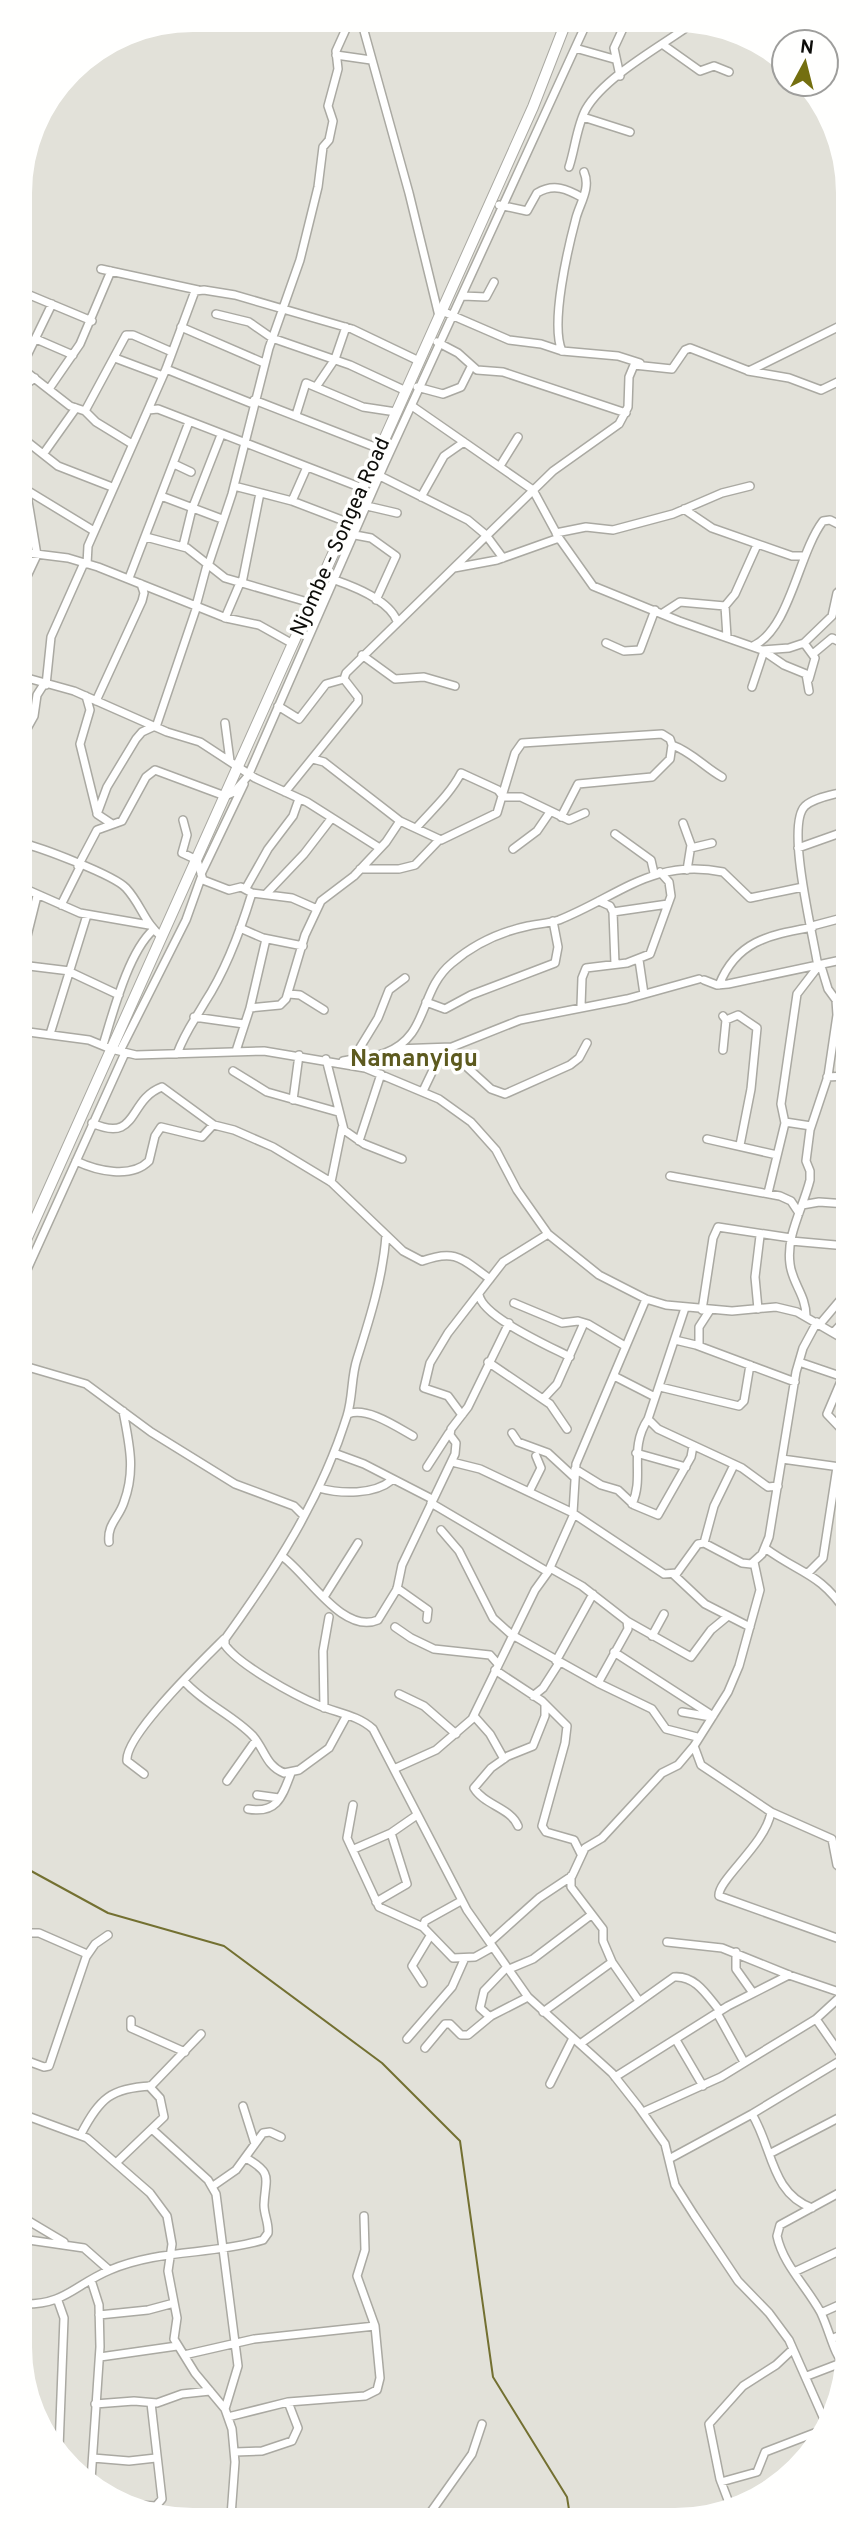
<svg xmlns="http://www.w3.org/2000/svg" width="868" height="2539" font-family="Overpass,sans-serif">
	<style>
		.lines { fill: none; stroke-linecap: round; stroke-linejoin: round }
		.stream { stroke: #737031; stroke-width: 2 }
		.minor-casing { stroke: #aaa9a2; stroke-width: 10 }
		.highway-casing { stroke: #aaa9a2; stroke-width: 12 }
		.minor { stroke: #fff; stroke-width: 7 }
		.highway { stroke: #fff; stroke-width: 10 }
		.labels { text-anchor: middle; dominant-baseline: central; stroke-width: 7; stroke-linejoin: round; paint-order: stroke }
		.street-label { font-size: 21px; fill: #0d0d0a; stroke: #fffffe }
		.quarter-label { font-size: 24px; font-weight: bold; fill: #5d5a1e; stroke: #fffffe }
	</style>
	<rect width="100%" height="100%" fill="#e2e1d9"/>
	<g class="lines">
		<path class="stream" d="M22 1866 108 1913 224 1946 382 2063 460 2141 493 2377 567 2497 570 2516"/>
		<g class="minor-casing">
			<path id="minor" d="M361 20 409 193 439 316
				M662 44 700 71 714 66 729 72
				M575 48 614 59
				M336 55 371 60
				M620 76 614 48 626 22
				M583 117 630 132
				M569 167C575 149 577 125 586 109 605 76 663 45 693 23
				M499 205 527 211 537 193C554 183 567 189 583 198
				M101 269 198 290
				M20 291 92 321
				M463 296 486 297 494 282
				M442 311 509 340 541 344 562 351 618 356 640 363
				M216 314 249 322 272 338 350 365 406 391
				M181 327 264 363
				M36 339 73 355
				M437 342 458 353 477 370 503 372 626 413
				M562 351C550 324 568 248 576 218 580 203 591 188 584 172
				M115 358 163 376
				M20 367 70 406 85 411 96 422 132 444
				M21 368 52 304
				M166 369 253 404
				M748 371 789 378 821 390 846 378
				M316 387 335 359 346 327
				M417 387 443 394 461 387 471 367
				M20 388 35 378
				M49 389 80 344 111 271
				M254 400 380 449
				M412 406 533 490 559 538 593 586 679 621 762 650 784 665 806 674 809 691
				M148 410 158 409 362 488
				M85 411 126 335H133L172 352
				M296 415 306 383 363 407 396 412
				M20 436 58 466 112 487
				M44 453 76 408
				M174 464 191 472
				M500 466 518 437
				M380 476 468 520 486 535 503 558
				M20 486 94 531
				M234 486 292 501 347 522
				M161 496 222 519
				M421 497 444 456 464 442
				M292 501 307 467
				M367 506 397 513
				M684 509 712 528 792 556H803
				M556 533 586 527 613 530 673 514 722 493 750 486
				M355 535 371 538 396 556 376 600
				M146 537 187 548 225 578 311 603
				M183 546 192 509 221 435
				M20 552 68 558 98 567 226 618 259 625 293 644
				M87 564 88 546 166 369 195 291 204 290 235 295 352 329 419 361
				M208 566 232 494 269 348 300 260 318 187 323 147 329 140 333 121 328 106 338 69 336 51 350 20
				M454 568 497 560 559 538
				M129 578 189 422
				M335 580C355 587 389 600 397 621
				M242 583 260 493
				M20 591 37 555 26 489
				M196 606 207 565
				M725 606 727 637
				M663 613 680 602 725 606 735 594 757 545
				M225 618 240 583
				M606 643 624 651 640 650 655 610
				M804 643 815 658 809 679
				M753 646C790 629 798 554 823 521L830 520 846 528
				M762 650 789 648 804 643 832 616 837 593 846 585
				M814 653 832 638 846 645
				M362 655 395 679 424 677 455 686
				M20 676 74 691 167 732 200 742 255 778 307 802 378 847
				M46 685 51 637 84 563
				M752 687 764 651
				M86 696 90 710 80 744 97 813
				M96 701 142 601 144 593 141 584
				M278 706 299 719 326 684 344 679
				M225 723 230 761
				M156 727 197 606
				M20 741 34 716 37 695 44 684
				M313 759 324 762 400 821 441 840 497 813 515 753 522 743 662 734 670 739 672 745C692 752 704 767 722 777
				M285 792 358 702V697L344 679 346 673 553 471 619 424 628 407 629 377 634 365 672 369 685 350 690 348 749 371 846 323
				M561 817 578 784 652 777 670 759 672 745
				M183 820 187 835 182 853 197 860 203 880 229 890 241 887 252 893 292 898 317 909
				M683 823 691 845 687 870
				M112 824 97 814 107 787 136 739 142 732 155 726
				M417 827C433 809 450 794 461 773L498 790 503 797H521L569 820 585 813
				M615 834 651 860 654 873
				M21 843C40 847 114 875 126 888 141 904 145 924 162 937
				M691 848 712 843
				M798 848 846 831
				M513 849 537 831 550 812
				M78 866 97 830 122 821 146 777 155 770 225 796 234 792 248 776 384 465 587 22
				M360 869H399L415 865 439 840
				M201 874 244 784
				M21 887 80 913 149 925
				M246 888 268 849 293 816 299 799
				M266 894 304 854 331 819
				M599 901 610 906 613 912 615 964
				M61 905 80 867
				M613 912 668 904
				M812 926 846 917
				M240 928 263 938 303 946
				M21 960 37 896
				M639 960 644 994
				M21 965 70 971
				M818 967C814 938 785 825 805 806 815 797 834 795 846 791
				M70 972 119 995
				M704 980 717 985 728 984 846 959
				M719 985C737 940 770 935 813 927
				M289 994 300 995 324 1010
				M426 1002 445 1009 471 995 555 963 558 947 553 921
				M581 1006 582 978 586 968 627 963 650 954 671 896 669 882 660 872
				M250 1008 266 939
				M723 1016 726 1020 738 1015 757 1028 751 1089 740 1145
				M194 1017 244 1024
				M21 1031 89 1040 111 1049 136 1055 264 1051 365 1068 439 1099 471 1122 496 1150 517 1190 548 1234 599 1275 646 1299 666 1305 732 1311 776 1307 797 1312 847 1341
				M50 1034 87 915
				M103 1045C113 1013 128 953 153 930
				M446 1048 491 1089 505 1094 570 1065 579 1058 587 1043
				M395 1049 452 1047 520 1020 627 999 699 979
				M414 1049 434 1068 423 1091
				M723 1050 726 1020
				M120 1051 186 920 201 878
				M236 1051 250 1008 280 1005 286 999 305 935 321 901 354 876 386 842 400 821
				M177 1054C186 1030 193 1023 205 1002 226 970 241 929 252 893
				M326 1059 344 1130 364 1144 402 1159
				M353 1059 378 1018 389 990 405 978
				M343 1061C357 1058 371 1058 385 1053 430 1036 418 991 452 963 474 944 500 932 528 926 538 924 549 923 559 920 619 896 653 858 723 872L750 898 803 887
				M233 1071 267 1092 338 1112
				M827 1077 847 1076
				M293 1100 299 1055
				M785 1122 811 1126
				M92 1123C139 1144 127 1100 162 1087L214 1125 234 1130 273 1147 331 1182 403 1251 422 1261C457 1248 463 1260 490 1279
				M707 1139 777 1155
				M359 1141 381 1074
				M76 1161C97 1171 131 1179 149 1161L155 1136 161 1127 202 1137 213 1125
				M670 1176 780 1196 791 1201 799 1213
				M331 1182 342 1128
				M768 1193 785 1123 781 1104 797 994 817 968
				M844 1203 847 1185
				M802 1205 819 1202 847 1204
				M386 1235C383 1277 370 1318 357 1359 351 1377 353 1397 347 1416 321 1499 275 1570 225 1639V1645C239 1665 294 1695 318 1705 337 1713 358 1715 373 1729L467 1910 528 1997 612 2073 638 2106 665 2144 675 2185 694 2215 738 2281 769 2313 789 2340 827 2426
				M791 1241 847 1246
				M21 1283 125 1053
				M479 1295C483 1317 549 1346 570 1357
				M514 1303 562 1323 578 1321 588 1324 625 1346
				M685 1308 648 1419 658 1429 742 1468 768 1487 778 1486
				M758 1309 755 1277 760 1236
				M702 1310 713 1238 718 1227 791 1238
				M806 1316C806 1295 792 1283 790 1264 786 1235 803 1208 810 1180V1171L806 1161 810 1130 828 1076 837 1015 836 1000 828 989 821 966
				M820 1324 847 1292
				M834 1332 847 1318
				M675 1340 696 1345 795 1382
				M699 1346V1327L710 1310
				M488 1362 550 1404 567 1429
				M799 1362 843 1377
				M21 1365 86 1384 151 1432 235 1484 294 1506 304 1516
				M847 1367 827 1414 847 1435
				M614 1376 655 1397
				M660 1387 739 1406 744 1401 750 1365
				M543 1399 557 1384 584 1323
				M348 1414C366 1406 397 1427 413 1436
				M462 1415 448 1396 424 1388 430 1363 448 1333 503 1262 548 1234
				M512 1433 518 1442 548 1453 574 1477
				M334 1453 364 1464 432 1499
				M636 1453 686 1467
				M782 1459 847 1468
				M452 1462 480 1469 571 1512 664 1574 677 1573 698 1544 704 1543 742 1563 751 1564 762 1554 769 1537 796 1372 803 1348 817 1322
				M427 1467 449 1433
				M575 1469 601 1485 618 1490 634 1505 658 1515 691 1457 693 1446
				M319 1488C341 1494 374 1495 392 1480
				M529 1492 541 1468 536 1456
				M431 1503 548 1572
				M632 1504C645 1477 628 1449 648 1419
				M573 1513 576 1464 646 1299
				M441 1530 459 1551 493 1618 514 1637
				M109 1542C107 1524 119 1518 124 1502 136 1470 129 1443 123 1411
				M704 1543 714 1506 734 1465
				M765 1548C802 1575 819 1572 847 1613
				M283 1557C308 1575 343 1635 378 1620L397 1589 402 1565 455 1454 456 1443 450 1435 451 1429 468 1407 509 1323
				M550 1568 582 1586 627 1621 628 1629 598 1683
				M808 1573 823 1558 837 1467
				M673 1574 705 1604 750 1627
				M397 1588 428 1610 427 1619
				M324 1597 358 1543
				M627 1621 691 1657 711 1630 728 1616
				M395 1627 411 1638 434 1649 490 1655 498 1664
				M514 1636 598 1683 652 1709 666 1729 697 1737
				M652 1636 664 1614
				M614 1652 713 1716
				M556 1661 593 1594
				M495 1670 542 1701 567 1726 565 1743 542 1826 546 1832 574 1840 581 1854
				M184 1681C203 1703 233 1715 253 1736 265 1750 266 1766 284 1773L299 1770 329 1748 347 1715
				M399 1694 424 1706 456 1734
				M533 1696 543 1688 559 1663
				M324 1708 323 1651 329 1617
				M682 1712 711 1717
				M474 1716 490 1734 504 1759
				M694 1746 701 1765 771 1812C766 1844 717 1880 719 1896L848 1942
				M396 1768 436 1750 472 1719 535 1590 548 1572 574 1514
				M144 1774 127 1761C124 1736 205 1658 224 1639
				M227 1781 256 1740
				M257 1795 279 1798
				M353 1805 347 1838 379 1907 423 1927 453 1958 475 1957 493 1947
				M248 1809C277 1814 282 1797 291 1773
				M771 1812 832 1839 837 1865 848 1874
				M518 1826C511 1808 484 1805 474 1788L491 1768 508 1756 533 1746 545 1716V1704
				M354 1849 391 1833 417 1815
				M571 1876V1887L603 1929V1941L612 1962 639 2001
				M376 1902 407 1884 391 1833
				M423 1927 425 1921 461 1901
				M22 1933H39L87 1954
				M490 1942 539 1898 572 1876 585 1848 602 1838 662 1773 678 1765 694 1746 728 1692 739 1666 760 1590 754 1562
				M667 1942 722 1948 789 1975 842 1993
				M736 1952V1969L753 1993
				M509 1969 533 1959 591 1915
				M423 1983 412 1966 430 1936
				M543 2012 612 1962
				M717 2013 744 2062
				M490 2017 480 2008 484 1991 507 1967
				M816 2019 848 2065
				M131 2020V2028L185 2052
				M407 2039 452 1987 464 1960
				M676 2040 703 2086
				M580 2044 674 1977C696 1975 708 1997 720 2011
				M425 2048 445 2024H450L461 2035H468L491 2016 528 1997
				M22 2059 44 2067 49 2066 86 1957 95 1944 108 1935
				M615 2077 728 2006 789 1975
				M550 2084 573 2038
				M243 2106 255 2144
				M643 2112 721 2077 816 2019 841 1996 848 1965
				M22 2114 87 2138 150 2193 167 2216 172 2244 168 2271 177 2318 174 2339 195 2373 225 2409 232 2429 235 2462 231 2516
				M752 2114C773 2149 771 2193 812 2208
				M153 2130 208 2180 216 2194 238 2366 225 2409
				M81 2134C100 2098 111 2088 151 2086L201 2034
				M771 2153 848 2113
				M669 2159 752 2114 843 2059
				M117 2162 164 2117 160 2098 149 2086
				M213 2186 236 2170 263 2133 270 2132 281 2137
				M22 2217 64 2242
				M22 2239 84 2248 109 2270
				M794 2272 848 2247
				M58 2301 64 2318 59 2448
				M23 2304C65 2305 74 2285 110 2270 159 2249 213 2255 263 2240L268 2233C269 2223 264 2215 264 2205 265 2178 274 2174 246 2158
				M821 2313 848 2301
				M99 2315 148 2310 174 2303
				M831 2339 848 2332
				M184 2355 254 2339 375 2326
				M100 2357 177 2346
				M846 2369C833 2352 830 2332 821 2313 808 2288 783 2265 777 2236L780 2225 848 2188
				M807 2376 841 2363
				M95 2404 134 2401 157 2403 182 2394 210 2391
				M228 2417 288 2402 365 2396 377 2390 380 2378 375 2326 357 2276 365 2250 364 2216
				M235 2452 262 2451 292 2441 298 2428 288 2402
				M93 2458 129 2461 156 2458
				M91 2480 100 2347 99 2305 91 2280
				M721 2482 757 2472 765 2452 825 2429
				M137 2505 156 2506 162 2499 151 2403
				M731 2508 720 2479 709 2424 743 2386 776 2365 793 2349
				M428 2516 472 2454 482 2424"/>
		</g>
		<g class="highway-casing">
			<path id="highway" d="M21 1251 533 107 566 22"/>
		</g>
		<use href="#minor" class="minor"/>
		<use href="#highway" class="highway"/>
	</g>
	<g class="labels">
		<g class="street-label">
			<text transform="translate(341 537) rotate(-66)">Njombe - Songea Road</text>
		</g>
		<g class="quarter-label">
			<text x="414" y="1060">Namanyigu</text>
		</g>
	</g>
	<path d="M0 0H868V2539H0ZM193 32H675A161 161 0 0 1 836 193V2347A161 161 0 0 1 675 2508H193A161 161 0 0 1 32 2347V193A161 161 0 0 1 193 32Z" fill="#fffffe" fill-rule="evenodd"/>
	<g transform="translate(805 63) rotate(7)"><circle r="33" fill="#fffffe" stroke="#9e9e9c" stroke-width="2"/>
	<path d="M0-5L12 26L0 18L-12 26Z" fill="#746f0f"/>
	<text y="-10" font-size="19" font-weight="bold" text-anchor="middle" fill="#0d0d0a">N</text>
	</g>
</svg>
